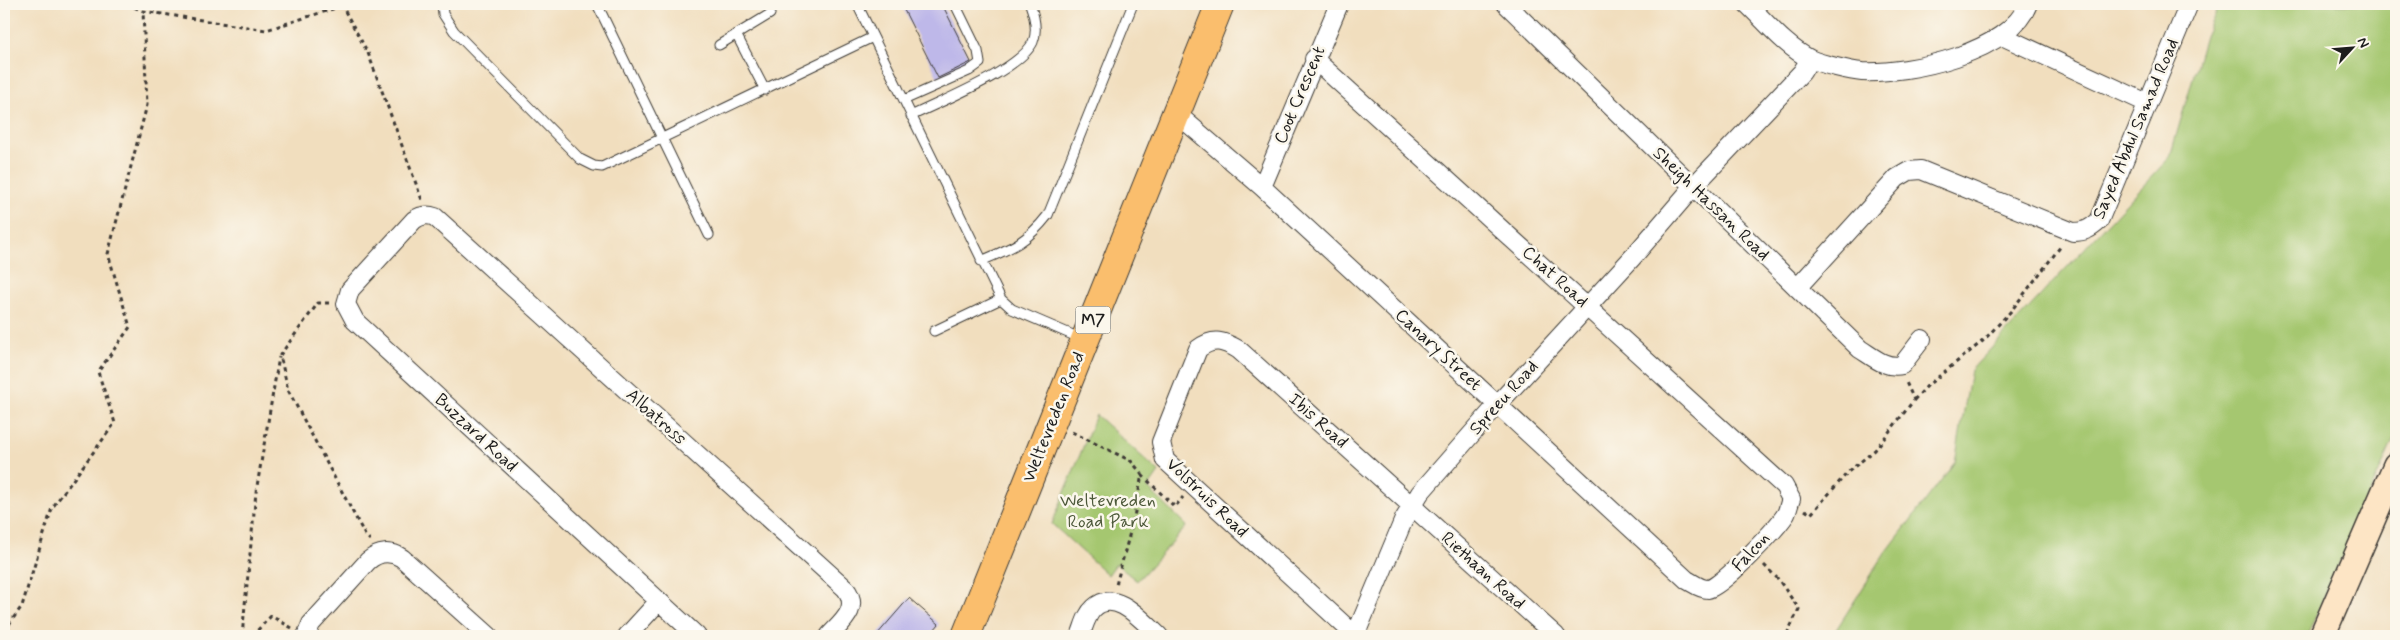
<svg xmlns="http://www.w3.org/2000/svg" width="2400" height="640" font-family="Mynerve,sans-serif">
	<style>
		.green { fill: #a5c76f; stroke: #607246 }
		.building { fill: #beb8e9 }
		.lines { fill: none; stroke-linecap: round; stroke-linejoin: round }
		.lane-casing { stroke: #3c3934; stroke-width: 11 }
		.street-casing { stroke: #3c3934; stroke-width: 20 }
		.secondary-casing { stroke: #3c3934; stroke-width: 28 }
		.primary-casing { stroke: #3c3934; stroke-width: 30 }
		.path { stroke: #3c3934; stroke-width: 3; stroke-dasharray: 4 4; stroke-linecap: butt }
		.lane { stroke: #fff; stroke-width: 9 }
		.street { stroke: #fff; stroke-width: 18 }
		.secondary { stroke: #fde5c5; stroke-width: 25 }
		.primary { stroke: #fabe6d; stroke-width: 28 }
		.labels { text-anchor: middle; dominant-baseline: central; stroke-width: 5; stroke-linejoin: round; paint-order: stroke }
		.shield { fill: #fbf7ec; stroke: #5f5e5a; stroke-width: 1 }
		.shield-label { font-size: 16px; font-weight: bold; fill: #1c1c1c }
		.street-label { font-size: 18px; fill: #1c1c1c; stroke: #fbf7ec }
		.park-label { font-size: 18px; fill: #4c5839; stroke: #fbf7ec }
	</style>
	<rect width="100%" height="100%" fill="#fbf7ec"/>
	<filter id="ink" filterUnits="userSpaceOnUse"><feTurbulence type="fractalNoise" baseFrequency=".02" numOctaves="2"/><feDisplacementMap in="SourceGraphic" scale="10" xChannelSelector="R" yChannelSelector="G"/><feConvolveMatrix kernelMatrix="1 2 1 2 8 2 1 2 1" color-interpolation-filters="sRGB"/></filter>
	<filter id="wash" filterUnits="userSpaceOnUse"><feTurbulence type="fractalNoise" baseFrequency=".0096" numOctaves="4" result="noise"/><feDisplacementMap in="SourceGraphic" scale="20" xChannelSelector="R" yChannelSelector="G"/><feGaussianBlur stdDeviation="1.12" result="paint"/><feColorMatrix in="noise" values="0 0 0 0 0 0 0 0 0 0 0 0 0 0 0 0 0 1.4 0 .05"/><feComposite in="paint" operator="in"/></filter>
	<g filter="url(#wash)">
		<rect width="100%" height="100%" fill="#f1debe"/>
		<path class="green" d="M2220 4H2396V434L2307 636H1832L1884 555 1955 462 1971 370 2170 157 2205 36Z
			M1096 415 1159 472 1148 488 1187 526 1137 581 1116 564 1108 575 1052 524Z"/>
		<g id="blocks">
			<path class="building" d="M901 4H942L971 62 938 78Z
				M909 598 939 624 929 636H876Z"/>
		</g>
	</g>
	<g filter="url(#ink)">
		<use href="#blocks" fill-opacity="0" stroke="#3c3934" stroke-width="1"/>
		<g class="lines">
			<g class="lane-casing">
				<path id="lane" d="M442 4 443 14 454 31 580 159 594 166 602 167 873 37
					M597 4 709 235
					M857 4 1001 299 1012 309 1082 339
					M736 34 765 90
					M719 45 770 14
					M904 100 969 71 980 63 978 51 955 4
					M911 116C941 101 1020 70 1033 42 1038 30 1034 15 1030 4
					M981 261C1012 248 1027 242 1048 215L1133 4
					M934 331 1001 299"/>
			</g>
			<g class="street-casing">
				<path id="street" d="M1506 4 1860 349C1873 357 1886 369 1902 365L1922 339
					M1747 4C1766 22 1786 47 1810 59 1821 64 1851 71 1862 72 1910 74 2009 53 2028 4
					M2002 36 2147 103
					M1176 113 1262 187 1687 580C1693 583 1700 589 1708 589 1721 588 1778 527 1786 514 1788 510 1789 504 1791 499L1784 486 1314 59
					M1262 187 1339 4
					M1797 288 1897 178 1909 171 1921 170 2073 232C2085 232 2090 229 2099 221L2189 4
					M306 636 311 624 368 561C379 551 391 551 402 558L489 636
					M627 636 659 601
					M697 636 355 321 346 304 350 290 414 220C421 215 427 214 435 217L845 588C861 608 842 622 829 636
					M1080 636C1084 627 1086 615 1094 608 1116 587 1144 623 1159 636
					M1355 636 1404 519 1420 493 1497 405 1632 258 1693 187 1802 72 1810 59
					M1356 636 1165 460 1161 442 1198 349C1214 337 1224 341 1239 350L1556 636"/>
			</g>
			<g class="secondary-casing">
				<path id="secondary" d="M2322 636 2396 465"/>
			</g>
			<g class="primary-casing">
				<path id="primary" d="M966 636 1220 4"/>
			</g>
			<path class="path" d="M127 4 143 11
				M341 4 368 53 422 200
				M779 8 785 4
				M329 303H318L280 355 288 390 365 535 370 540
				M1914 400 1928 385 1984 340 2011 311 2061 246
				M1072 432 1131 461 1142 474 1134 517 1116 585
				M1142 475 1175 507 1183 497
				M1805 510 1811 514 1848 472 1875 450 1914 400 1905 380
				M1764 565 1778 579 1799 609 1786 636
				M4 631 22 606 52 508 115 423 98 372 130 327 108 254 147 105 143 11 266 30 342 6
				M242 636 256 492 279 357
				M252 636 271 616 292 628"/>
			<use href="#lane" class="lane"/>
			<use href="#street" class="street"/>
			<use href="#secondary" class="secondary"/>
			<use href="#primary" class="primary"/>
		</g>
	</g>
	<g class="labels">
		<rect class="shield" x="1075.5" y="306.5" width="35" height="27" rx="4"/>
		<g class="shield-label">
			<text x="1093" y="320">M7</text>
		</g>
		<g class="street-label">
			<text transform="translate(1300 95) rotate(-67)">Coot Crescent</text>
			<text transform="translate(2136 129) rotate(-67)">Sayed Abdul Samad Road</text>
			<text transform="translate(1711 204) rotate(44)">Sheigh Hassan Road</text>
			<text transform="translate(1555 277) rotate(42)">Chat Road</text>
			<text transform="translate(1438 350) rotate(43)">Canary Street</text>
			<text transform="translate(1504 398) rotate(-48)">Spreeu Road</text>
			<text transform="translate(656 417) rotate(42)">Albatross</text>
			<text transform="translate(1054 417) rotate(-68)">Weltevreden Road</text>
			<text transform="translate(1318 421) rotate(42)">Ibis Road</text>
			<text transform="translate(476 433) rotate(43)">Buzzard Road</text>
			<text transform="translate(1207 498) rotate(44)">Volstruis Road</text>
			<text transform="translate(1751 552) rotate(-48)">Falcon</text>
			<text transform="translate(1483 571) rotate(42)">Riethaan Road</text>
		</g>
		<g class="park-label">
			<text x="1108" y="501">Weltevreden<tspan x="1108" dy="21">Road Park</tspan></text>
		</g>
	</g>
	<rect width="2400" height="640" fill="none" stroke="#fbf7ec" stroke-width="20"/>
	<g transform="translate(2352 48) rotate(64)" stroke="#fbf7ec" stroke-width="4" paint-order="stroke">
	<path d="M0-4L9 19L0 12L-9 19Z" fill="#1c1c1c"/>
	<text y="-8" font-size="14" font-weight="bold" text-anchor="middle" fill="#1c1c1c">N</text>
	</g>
</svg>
